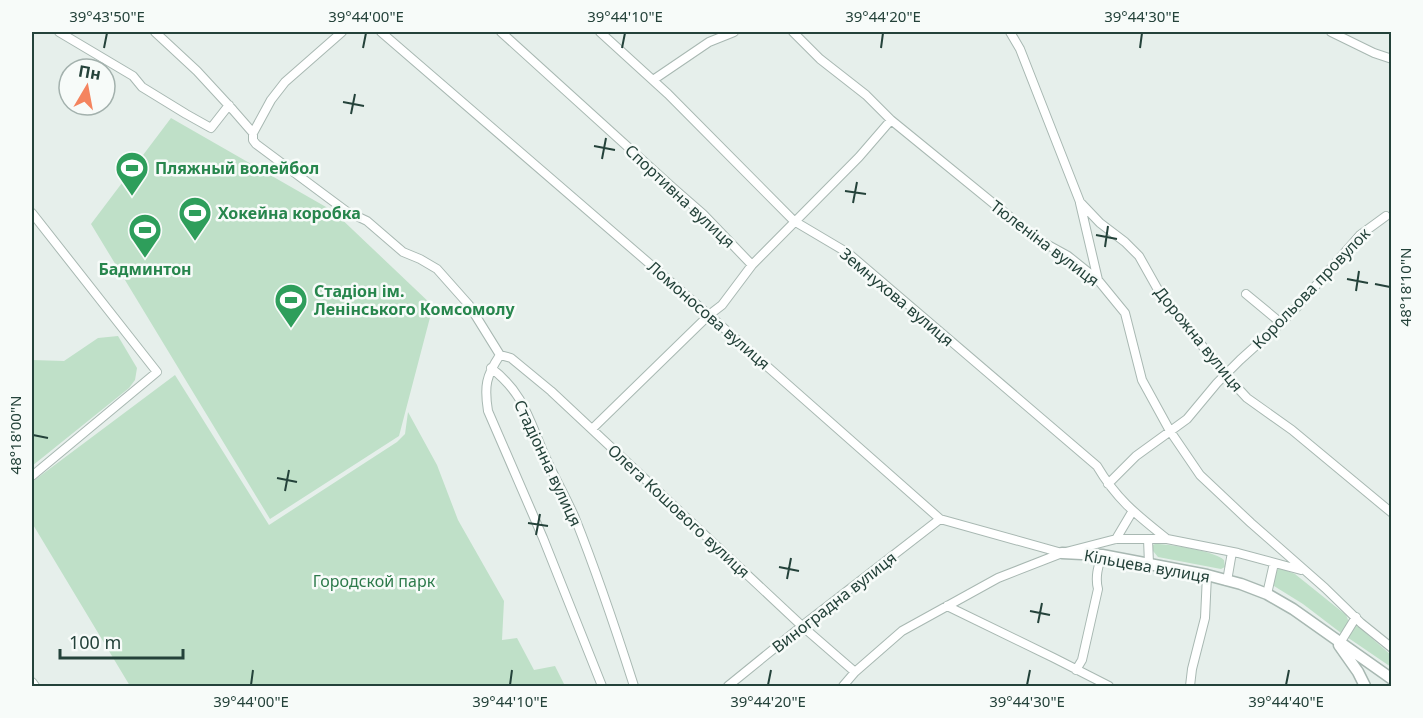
<svg xmlns="http://www.w3.org/2000/svg" width="1423" height="718" font-family="'Noto Sans',sans-serif">
	<style>
		.green { fill: #bfe0c8 }
		.lines { fill: none; stroke-linecap: round; stroke-linejoin: round }
		.minor-casing { stroke: #a8b8b2; stroke-width: 10 }
		.tertiary-casing { stroke: #a8b8b2; stroke-width: 13 }
		.minor { stroke: #fff; stroke-width: 8 }
		.tertiary { stroke: #fff; stroke-width: 10 }
		.ticks { fill: none; stroke: #24423a; stroke-width: 2 }
		.labels { text-anchor: middle; dominant-baseline: central; stroke-width: 5; stroke-linejoin: round; paint-order: stroke }
		.leisure-label { font-size: 16px; font-weight: bold; fill: #27864d; stroke: #f7fbf9; text-anchor: start }
		.street-label { font-size: 16px; fill: #24423a; stroke: #f7fbf9 }
		.park-label { font-size: 16px; fill: #2d7a4b; stroke: #f7fbf9 }
		.neatline { fill: none; stroke: #24423a; stroke-width: 2 }
		.ticks-label { font-size: 15px; text-anchor: middle; fill: #24423a }
	</style>
	<rect width="100%" height="100%" fill="#e6efeb"/>
	<path class="green" d="M171 118 333 211 433 306 399 436 270 519 91 224Z
		M118 336 137 368 135 380 129 388 32 466V360L64 361 98 338Z
		M175 375 269 525 397 442 405 434 408 412 437 465 458 520 504 601 502 640 517 638 534 670 555 666 565 686H130L32 523V482Z
		M1155 544C1170 544 1215 551 1224 560L1225 567 1221 569 1158 557 1153 551V545Z
		M1280 568 1295 574 1346 615C1350 622 1348 627 1344 633H1341L1303 604 1274 586 1272 582C1274 577 1274 570 1280 568Z
		M1354 625 1359 627 1391 655V667L1347 637Z"/>
	<g class="lines">
		<g class="minor-casing">
			<path id="minor" d="M59 32 133 76 142 87 186 114 211 128 229 105
				M155 32 197 71 233 110 253 133V140L256 144 346 211 367 221 403 252 420 259 437 269 469 305 500 355
				M381 32 709 315 940 519 1062 553
				M501 32 672 187 703 214 752 265
				M600 32 668 94 794 221 848 253 1097 466C1117 500 1137 515 1167 539
				M793 32 820 59 866 95 891 120 1037 239 1068 256 1098 280 1125 313 1142 380 1170 431 1200 475 1251 523 1325 588 1361 623 1392 648
				M1010 32 1020 49 1080 202 1100 223 1125 242 1139 256 1157 288 1164 300 1235 385 1247 398 1292 430 1392 513
				M1331 32 1374 53 1392 59
				M653 80 709 42 734 32
				M253 133 271 100 285 82 342 32
				M1080 203 1098 280
				M32 213 157 372 32 476
				M1246 294 1281 323
				M491 368C524 393 529 420 545 456 554 477 566 497 575 518 597 573 616 630 634 686
				M592 429 709 315 722 305 752 265 859 157 891 120
				M1108 484 1136 456 1187 419 1217 383 1240 360 1281 323 1298 306 1360 235 1386 216
				M1116 539 1132 512
				M1148 539 1149 564
				M1227 581 1232 552
				M1267 594 1274 563
				M947 606 1054 658 1109 686
				M1340 643 1356 617
				M1076 670 1082 660 1098 589C1095 577 1098 567 1102 555
				M32 682 35 686
				M602 686 543 538 488 411C484 386 486 376 500 355L511 358 551 391 802 626 855 672
				M728 686 802 626 940 519
				M843 686 855 672 902 631 998 578 1062 553 1116 539H1167L1238 553 1301 570
				M1190 686 1192 669 1205 618 1207 575"/>
		</g>
		<g class="tertiary-casing">
			<path id="tertiary" d="M1062 553 1102 555 1207 575 1241 584 1267 594 1293 609 1392 679
				M1339 645 1358 672 1365 686"/>
		</g>
		<use href="#minor" class="minor"/>
		<use href="#tertiary" class="tertiary"/>
	</g>
	<path class="ticks" d="M104 48 107 33M363 48 366 33M622 48 625 33M881 48 883 33M1140 48 1142 33M343 102 364 106M351 114 355 94M594 146 615 150M602 159 606 138M845 191 866 194M853 203 857 182M1096 235 1117 239M1105 247 1108 226M1347 279 1368 283M1375 284 1390 287M1356 291 1359 271M33 435 48 438M277 478 297 482M285 491 289 470M528 523 548 526M536 535 540 514M779 567 799 571M787 579 791 558M1030 611 1050 615M1038 623 1042 603M251 685 253 670M510 685 512 670M768 685 771 670M1027 685 1030 670M1286 685 1289 670"/>
	<defs>
		<g id="stadium-pin" transform="scale(1.725)"><path d="M0 17L-7.5 6A9.5 9.5 0 1 1 7.5 6Z" fill="#2e9e5b" stroke="#f7fbf9"/><path d="M0-5a6.5 5 0 1 0 0 10a6.5 5 0 1 0 0-10ZM-3.5-1.8h7v3.6h-7Z" fill="#fff"/></g>
	</defs>
	<g fill-rule="evenodd">
		<use href="#stadium-pin" x="132" y="168"/>
		<use href="#stadium-pin" x="195" y="213"/>
		<use href="#stadium-pin" x="145" y="230"/>
		<use href="#stadium-pin" x="291" y="300"/>
	</g>
	<g class="labels">
		<g class="leisure-label">
			<text x="155" y="168">Пляжный волейбол</text>
			<text x="218" y="213">Хокейна коробка</text>
			<text x="145" y="269" text-anchor="middle">Бадминтон</text>
			<text x="314" y="291">Стадіон ім.<tspan x="314" dy="18">Ленінського Комсомолу</tspan></text>
		</g>
		<g class="street-label">
			<text transform="translate(680 196) rotate(43)">Спортивна вулиця</text>
			<text transform="translate(1045 243) rotate(37)">Тюленіна вулиця</text>
			<text transform="translate(1311 288) rotate(-46)">Корольова провулок</text>
			<text transform="translate(897 297) rotate(40)">Земнухова вулиця</text>
			<text transform="translate(709 315) rotate(41)">Ломоносова вулиця</text>
			<text transform="translate(1199 339) rotate(51)">Дорожна вулиця</text>
			<text transform="translate(548 463) rotate(65)">Стадіонна вулиця</text>
			<text transform="translate(679 511) rotate(43)">Олега Кошового вулиця</text>
			<text transform="translate(1147 566) rotate(10)">Кільцева вулиця</text>
			<text transform="translate(834 602) rotate(-38)">Виноградна вулиця</text>
		</g>
		<g class="park-label">
			<text x="374" y="581">Городской парк</text>
		</g>
	</g>
	<rect width="1423" height="718" fill="none" stroke="#f7fbf9" stroke-width="66"/>
	<g transform="translate(87 87) rotate(10)"><circle r="28" fill="#f7fbf9" stroke="#a3b1ad" stroke-width="1.5"/>
	<path d="M0-4.5L10 22L0 15L-10 22Z" fill="#f4845f"/>
	<text y="-9" font-size="16" font-weight="bold" text-anchor="middle" fill="#24423a">Пн</text>
	</g>
	<path d="M60 649v9h123v-9" fill="none" stroke="#24423a" stroke-width="3"/>
	<text x="69" y="649" font-size="18" fill="#24423a" stroke="#f7fbf9" stroke-width="4.5" paint-order="stroke">100 m</text>
	<rect x="33" y="33" width="1357" height="652" class="neatline"/>
	<g class="ticks-label">
		<text x="107" y="22">39°43'50"E</text>
		<text x="366" y="22">39°44'00"E</text>
		<text x="625" y="22">39°44'10"E</text>
		<text x="883" y="22">39°44'20"E</text>
		<text x="1142" y="22">39°44'30"E</text>
		<text transform="translate(1406 287) rotate(-90)" y="5">48°18'10"N</text>
		<text transform="translate(16 435) rotate(-90)" y="5">48°18'00"N</text>
		<text x="251" y="707">39°44'00"E</text>
		<text x="510" y="707">39°44'10"E</text>
		<text x="768" y="707">39°44'20"E</text>
		<text x="1027" y="707">39°44'30"E</text>
		<text x="1286" y="707">39°44'40"E</text>
	</g>
</svg>
